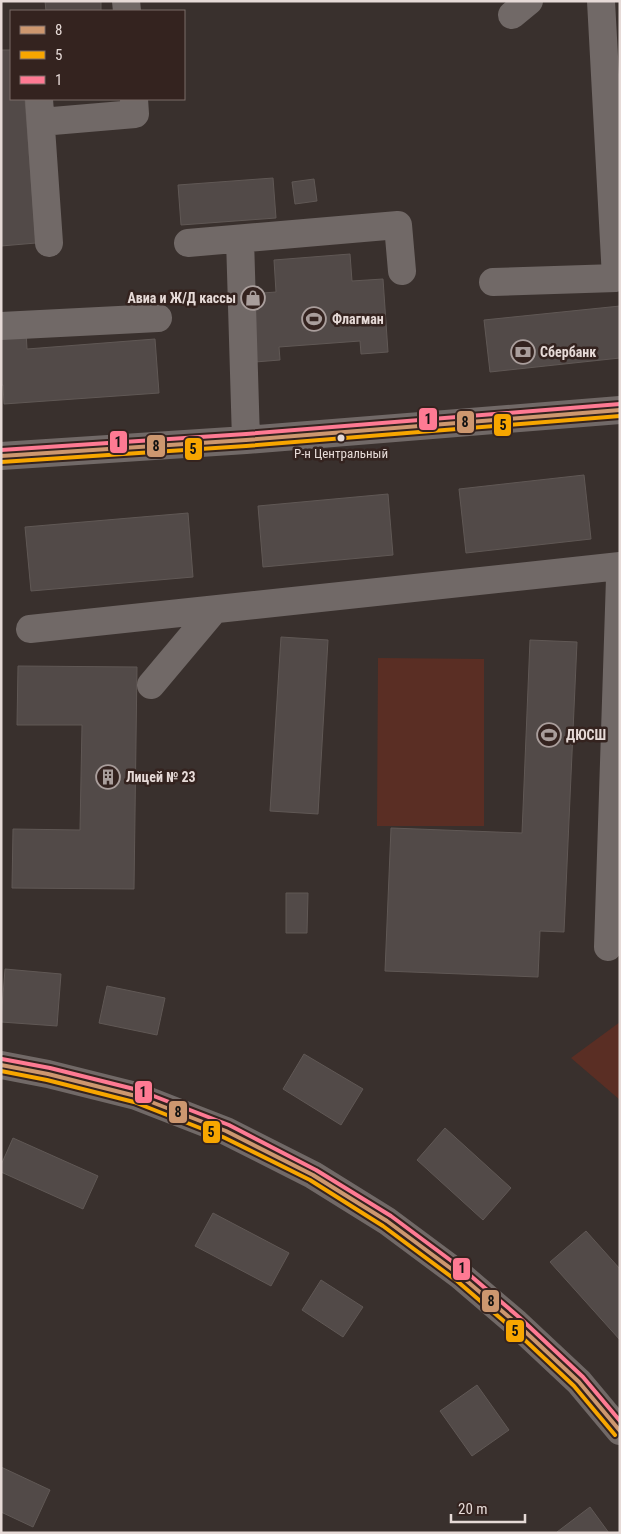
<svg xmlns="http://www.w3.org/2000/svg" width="621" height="1534" font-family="'Roboto Condensed',sans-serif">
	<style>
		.green { fill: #5a2e24 }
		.building { fill: #524a48; stroke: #605855 }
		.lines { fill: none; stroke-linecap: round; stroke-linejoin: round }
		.minor { stroke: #716967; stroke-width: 28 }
		.bus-1-casing { stroke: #34231f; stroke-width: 8 }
		.bus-2-casing { stroke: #34231f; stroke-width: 8 }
		.bus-3-casing { stroke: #34231f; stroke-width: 8 }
		.bus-1 { stroke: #cd976f; stroke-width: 4 }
		.bus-2 { stroke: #f7a600; stroke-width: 4 }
		.bus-3 { stroke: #fe7a93; stroke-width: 4 }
		.bus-dot { fill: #e6dad7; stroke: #34231f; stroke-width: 2 }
		.labels { text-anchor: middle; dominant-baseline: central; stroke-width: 5; stroke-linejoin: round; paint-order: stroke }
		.bus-label { font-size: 13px; fill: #e6dad7; stroke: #34231f }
		.poi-label { font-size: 14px; font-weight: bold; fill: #e6dad7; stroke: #34231f; text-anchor: start }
		.line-badge { stroke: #34231f; stroke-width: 2 }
		.pale-badge-label { font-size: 14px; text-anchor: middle; font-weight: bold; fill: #111 }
	</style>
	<rect width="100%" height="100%" fill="#39302d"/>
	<path class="green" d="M378 658 484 659V826H377Z
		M620 1022V1100L571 1058Z"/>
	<path class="building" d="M45 1H101V11H46Z
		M1 50H11V99H25L36 243 1 246Z
		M273 178 276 218 181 225 178 185Z
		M314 179 317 201 295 204 292 182Z
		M350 254 352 281 383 279 388 352 361 354 360 341 279 347 280 360 255 362 250 294 276 292 274 260Z
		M620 306V358L490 372 484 320Z
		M26 331 27 349 155 339 159 393 4 404 3 385H1V333Z
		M584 475 591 539 466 553 459 489Z
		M388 494 393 555 263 567 258 506Z
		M188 513 193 577 31 591 25 527Z
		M281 637 328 640 318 814 270 811Z
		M530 640 577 642 564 932 540 931 538 977 385 971 391 828 522 833Z
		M18 666 137 667 134 889 12 888 13 829 80 830 82 725H17Z
		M286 893H308L307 933H286Z
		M5 969 61 974 57 1026 1 1022Z
		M107 986 165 998 157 1035 99 1023Z
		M304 1054 363 1089 341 1125 283 1089Z
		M445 1128 511 1188 483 1220 417 1160Z
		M13 1138 98 1176 83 1209 1 1172V1165Z
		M213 1213 289 1253 271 1286 195 1246Z
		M586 1231 620 1269V1340L550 1262Z
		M321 1280 363 1307 343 1337 302 1310Z
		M477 1385 509 1430 472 1456 440 1411Z
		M1 1467 50 1490 33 1527 1 1512Z
		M590 1507 609 1533H557V1532Z"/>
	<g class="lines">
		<path class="minor" d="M126 1 127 11
			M512 15 529 1
			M39 99 49 243
			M41 122 135 114 134 99
			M240 239 246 440
			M188 243 398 225 402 271
			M493 282 616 278 601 1
			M1 326 158 318
			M1 456 246 440 620 410
			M30 629 620 566
			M151 685 214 610
			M608 947 620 578
			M1 1065 48 1074 136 1096 226 1131 313 1175 387 1221 461 1276 516 1323 579 1382 620 1431"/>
		<g class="bus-1-casing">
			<path id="bus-1" d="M1 456 246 440 620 410
				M1 1065 48 1074 136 1096 226 1131 313 1175 387 1221 461 1276 516 1323 579 1382 620 1431"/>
		</g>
		<g class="bus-2-casing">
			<path id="bus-2" d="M1 462 246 446 620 416
				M1 1071 47 1080 134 1102 223 1137 310 1180 383 1226 457 1281 512 1328 574 1386 615 1435"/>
		</g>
		<g class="bus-3-casing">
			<path id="bus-3" d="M1 450 246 434 620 404
				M2 1059 50 1068 138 1090 229 1125 316 1170 391 1216 465 1271 520 1318 583 1377 620 1421"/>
		</g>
		<use href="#bus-1" class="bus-1"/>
		<use href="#bus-2" class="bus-2"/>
		<use href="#bus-3" class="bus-3"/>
	</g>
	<defs>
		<g id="shop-ring" transform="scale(1.25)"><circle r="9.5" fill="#34231f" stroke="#a99e9c" stroke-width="1.5"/><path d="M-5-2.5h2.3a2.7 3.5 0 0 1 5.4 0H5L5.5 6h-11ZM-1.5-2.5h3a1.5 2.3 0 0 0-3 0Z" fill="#a99e9c"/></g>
		<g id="stadium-ring" transform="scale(1.25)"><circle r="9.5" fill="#34231f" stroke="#a99e9c" stroke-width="1.5"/><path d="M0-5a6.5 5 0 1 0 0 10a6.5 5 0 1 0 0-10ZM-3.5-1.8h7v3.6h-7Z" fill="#a99e9c"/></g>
		<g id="bank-ring" transform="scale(1.25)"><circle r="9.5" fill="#34231f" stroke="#a99e9c" stroke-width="1.5"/><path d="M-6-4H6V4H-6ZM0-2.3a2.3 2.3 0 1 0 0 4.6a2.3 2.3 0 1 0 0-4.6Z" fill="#a99e9c"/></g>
		<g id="building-ring" transform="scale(1.25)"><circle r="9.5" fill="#34231f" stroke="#a99e9c" stroke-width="1.5"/><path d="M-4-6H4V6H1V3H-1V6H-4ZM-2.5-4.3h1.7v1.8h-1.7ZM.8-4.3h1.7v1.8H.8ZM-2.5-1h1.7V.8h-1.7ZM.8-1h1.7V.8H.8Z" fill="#a99e9c"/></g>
	</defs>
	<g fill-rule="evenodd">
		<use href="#shop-ring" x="253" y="298"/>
		<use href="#stadium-ring" x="314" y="319"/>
		<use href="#bank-ring" x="523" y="352"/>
		<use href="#stadium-ring" x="549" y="735"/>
		<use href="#building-ring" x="108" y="777"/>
	</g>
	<circle class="bus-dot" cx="341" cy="438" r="4.5"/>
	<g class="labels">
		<g class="bus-label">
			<text x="341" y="453">Р-н Центральный</text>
		</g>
		<g class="poi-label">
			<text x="236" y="298" text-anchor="end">Авиа и Ж/Д кассы</text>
			<text x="332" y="319">Флагман</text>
			<text x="540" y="352">Сбербанк</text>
			<text x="566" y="735">ДЮСШ</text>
			<text x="126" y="777">Лицей № 23</text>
		</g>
	</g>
	<g class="line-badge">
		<rect x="418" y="407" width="20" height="24" rx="5" fill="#fe7a93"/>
		<rect x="456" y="410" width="19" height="24" rx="5" fill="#cd976f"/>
		<rect x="493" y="413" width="19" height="24" rx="5" fill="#f7a600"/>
		<rect x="109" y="430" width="19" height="24" rx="5" fill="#fe7a93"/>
		<rect x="146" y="434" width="20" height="24" rx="5" fill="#cd976f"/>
		<rect x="184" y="437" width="19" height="24" rx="5" fill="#f7a600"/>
		<rect x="134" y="1080" width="19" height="24" rx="5" fill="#fe7a93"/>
		<rect x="168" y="1100" width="20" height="24" rx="5" fill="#cd976f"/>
		<rect x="202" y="1120" width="19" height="24" rx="5" fill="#f7a600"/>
		<rect x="452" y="1257" width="19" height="24" rx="5" fill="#fe7a93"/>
		<rect x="481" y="1289" width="19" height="24" rx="5" fill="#cd976f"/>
		<rect x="505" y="1319" width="20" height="24" rx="5" fill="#f7a600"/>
	</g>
	<g class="pale-badge-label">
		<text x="428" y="424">1</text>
		<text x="465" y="427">8</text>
		<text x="503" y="430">5</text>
		<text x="118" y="447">1</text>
		<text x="156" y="451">8</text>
		<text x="193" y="454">5</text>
		<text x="143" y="1097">1</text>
		<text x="178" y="1117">8</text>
		<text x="211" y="1137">5</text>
		<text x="462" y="1273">1</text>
		<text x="491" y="1306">8</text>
		<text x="515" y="1336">5</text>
	</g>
	<rect width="621" height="1534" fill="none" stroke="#e6dad7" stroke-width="5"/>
	<rect x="10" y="10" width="175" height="90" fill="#34231f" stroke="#7b6c69"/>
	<rect x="20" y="26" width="25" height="8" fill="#cd976f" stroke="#7b6c69"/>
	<text x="55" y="35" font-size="15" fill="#e6dad7">8</text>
	<rect x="20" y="51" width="25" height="8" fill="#f7a600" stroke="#7b6c69"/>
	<text x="55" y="60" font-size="15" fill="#e6dad7">5</text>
	<rect x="20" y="76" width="25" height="8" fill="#fe7a93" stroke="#7b6c69"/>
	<text x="55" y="85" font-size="15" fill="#e6dad7">1</text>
	<path d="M451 1514v8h74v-8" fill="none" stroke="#e6dad7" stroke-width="2.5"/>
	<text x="458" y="1514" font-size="15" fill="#e6dad7" stroke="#34231f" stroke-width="4" paint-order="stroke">20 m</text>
</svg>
